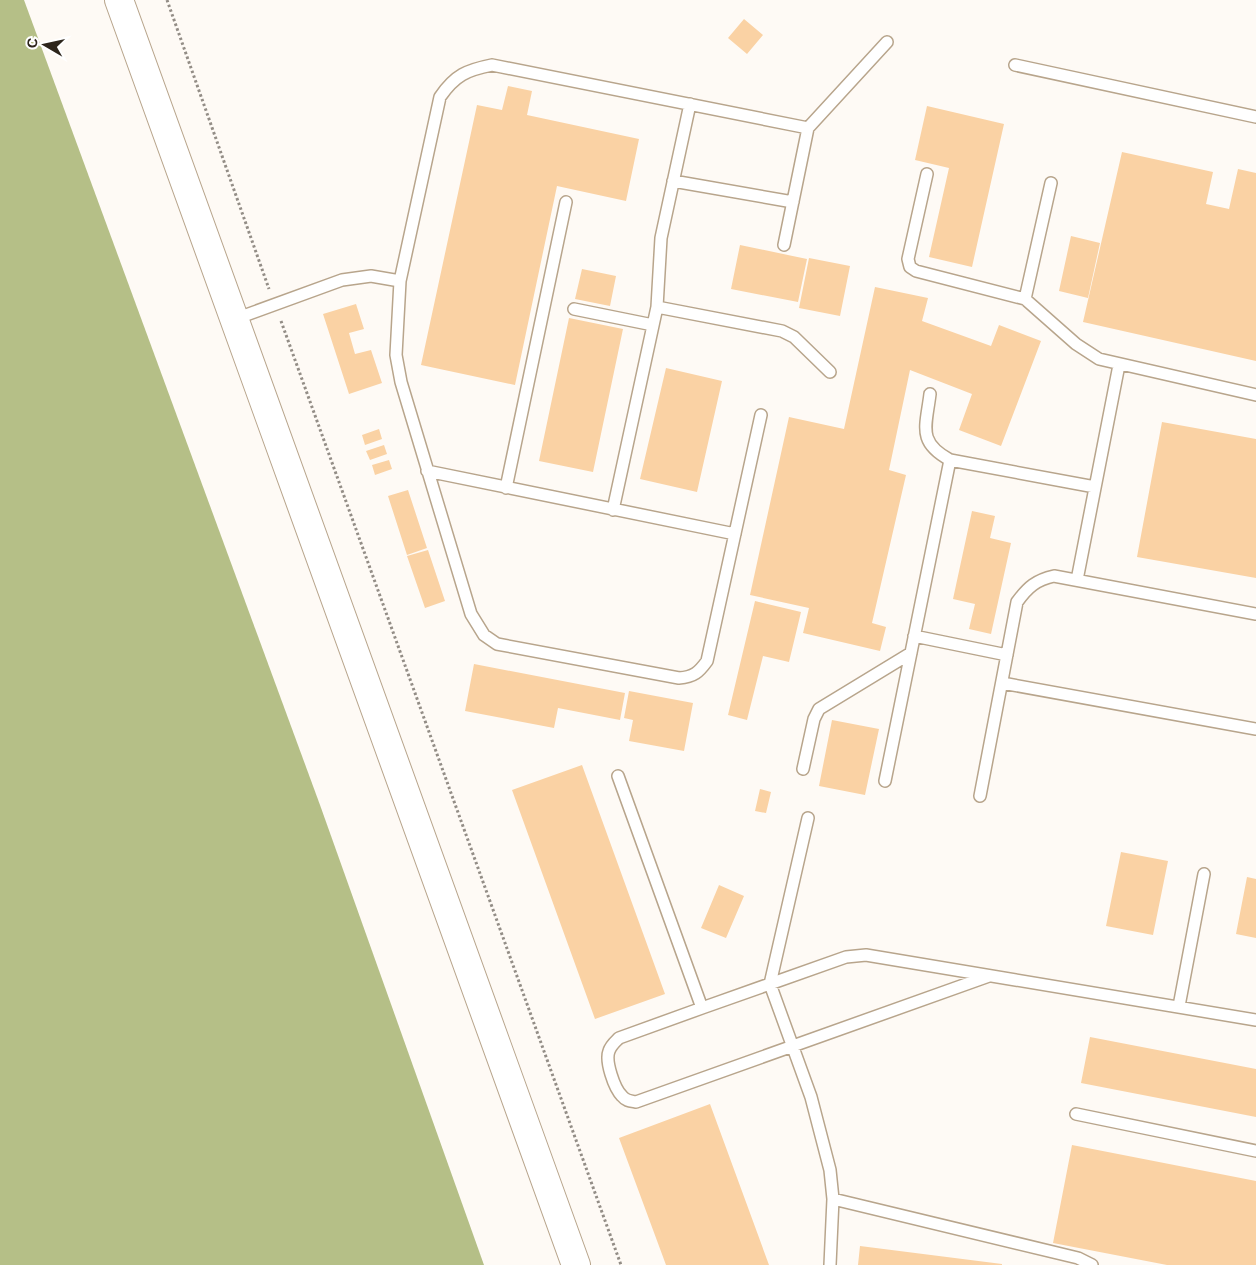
<svg xmlns="http://www.w3.org/2000/svg" width="1256" height="1265" font-family="'DM Sans',sans-serif">
	<style>
		.forest { fill: #b5bf87 }
		.building { fill: #fad2a4 }
		.lines { fill: none; stroke-linecap: round; stroke-linejoin: round }
		.lane-casing { stroke: #b8a58c; stroke-width: 14 }
		.primary-casing { stroke: #b8a58c; stroke-width: 30 }
		.path { stroke: #938d86; stroke-width: 3; stroke-dasharray: 2.5 2.5; stroke-linecap: butt }
		.lane { stroke: #fff; stroke-width: 11 }
		.primary { stroke: #fff; stroke-width: 28 }
	</style>
	<rect width="100%" height="100%" fill="#fefaf5"/>
	<path class="forest" d="M0 0H24L320 805 484 1265H0Z"/>
	<path class="building" d="M744 19 763 35 747 54 728 38Z
		M508 86 532 91 527 115 639 139 626 201 557 186 515 385 421 365 477 105 502 110Z
		M927 106 1004 124 972 267 929 257 949 168 915 160Z
		M1122 152 1213 172 1206 204 1229 209 1238 169 1256 173V361L1083 322Z
		M1071 236 1100 243 1088 298 1059 291Z
		M740 245 807 259 798 302 731 289Z
		M809 258 850 266 840 316 799 308Z
		M582 269 616 276 610 306 575 299Z
		M875 287 928 298 922 321 991 346 999 325 1041 341 1001 446 959 430 972 394 910 370 889 470 906 475 872 623 886 627 880 651 803 633 809 608 750 595 789 417 844 429Z
		M356 304 364 329 349 333 355 354 371 350 382 383 349 394 323 314Z
		M569 318 623 329 593 472 539 461Z
		M666 368 722 381 697 492 640 479Z
		M1162 422 1256 439V578L1137 557Z
		M379 429 382 439 365 445 362 435Z
		M384 445 387 454 370 460 366 451Z
		M389 460 392 469 375 475 372 465Z
		M408 490 427 548 407 555 388 496Z
		M972 511 995 516 990 538 1011 543 991 634 969 629 975 604 953 599Z
		M428 550 445 601 425 608 407 556Z
		M755 601 801 612 789 662 763 656 747 720 728 715Z
		M474 664 625 693 620 720 558 708 554 728 465 711Z
		M629 691 693 703 684 751 629 741 633 720 624 718Z
		M832 720 879 729 865 795 819 786Z
		M582 765 665 994 595 1019 512 790Z
		M760 789 771 792 766 813 755 811Z
		M1121 852 1168 861 1153 935 1106 926Z
		M1247 877 1256 879V938L1236 934Z
		M719 885 744 896 726 938 701 928Z
		M1090 1037 1256 1069V1117L1081 1083Z
		M710 1104 769 1265H666L619 1138Z
		M1072 1145 1256 1181V1265H1167L1053 1243Z
		M860 1246 1002 1264V1265H858Z"/>
	<g class="lines">
		<g class="lane-casing">
			<path id="lane" d="M1015 65 1256 117
				M927 174 908 259 910 267 916 271 1025 299 1076 344 1099 359 1256 395
				M673 181 793 202
				M784 245 808 128 887 42
				M400 281 440 97C455 75 467 70 492 65L808 128
				M1025 299 1051 183
				M657 307 782 331 794 337 830 372
				M574 309 653 325
				M235 319 342 280 371 276 400 281 396 355 401 382 471 614 484 635 497 644 679 678C694 677 699 672 707 661L761 415
				M930 394C926 427 917 442 950 460
				M427 471 735 534
				M506 488 566 202
				M613 510 657 307 661 238 690 104
				M1077 580 1119 365
				M914 636 1007 655
				M1002 683 1256 729
				M803 769 814 719 819 709 911 653
				M618 776 702 1008 846 957 866 955 1256 1020
				M885 781 950 460 1095 487
				M980 796 1017 602C1028 587 1036 580 1054 576L1256 614
				M808 818 770 984 811 1097 830 1170 833 1199 830 1265
				M1179 1006 1204 874
				M702 1008 619 1038C615 1042 611 1045 609 1051 605 1061 614 1088 622 1096 626 1101 630 1101 636 1102L989 976
				M1076 1114 1256 1151
				M833 1199 1078 1258 1092 1265"/>
		</g>
		<g class="primary-casing">
			<path id="primary" d="M119 0 576 1265"/>
		</g>
		<path class="path" d="M167 0 269 289
			M281 321 621 1265"/>
		<use href="#lane" class="lane"/>
		<use href="#primary" class="primary"/>
	</g>
	<g transform="translate(45 45) rotate(279)" stroke="#ffffff" stroke-width="4" paint-order="stroke">
	<path d="M0-4L9 19L0 12L-9 19Z" fill="#2d251b"/>
	<text y="-8" font-size="14" font-weight="bold" text-anchor="middle" fill="#2d251b">С</text>
	</g>
</svg>
